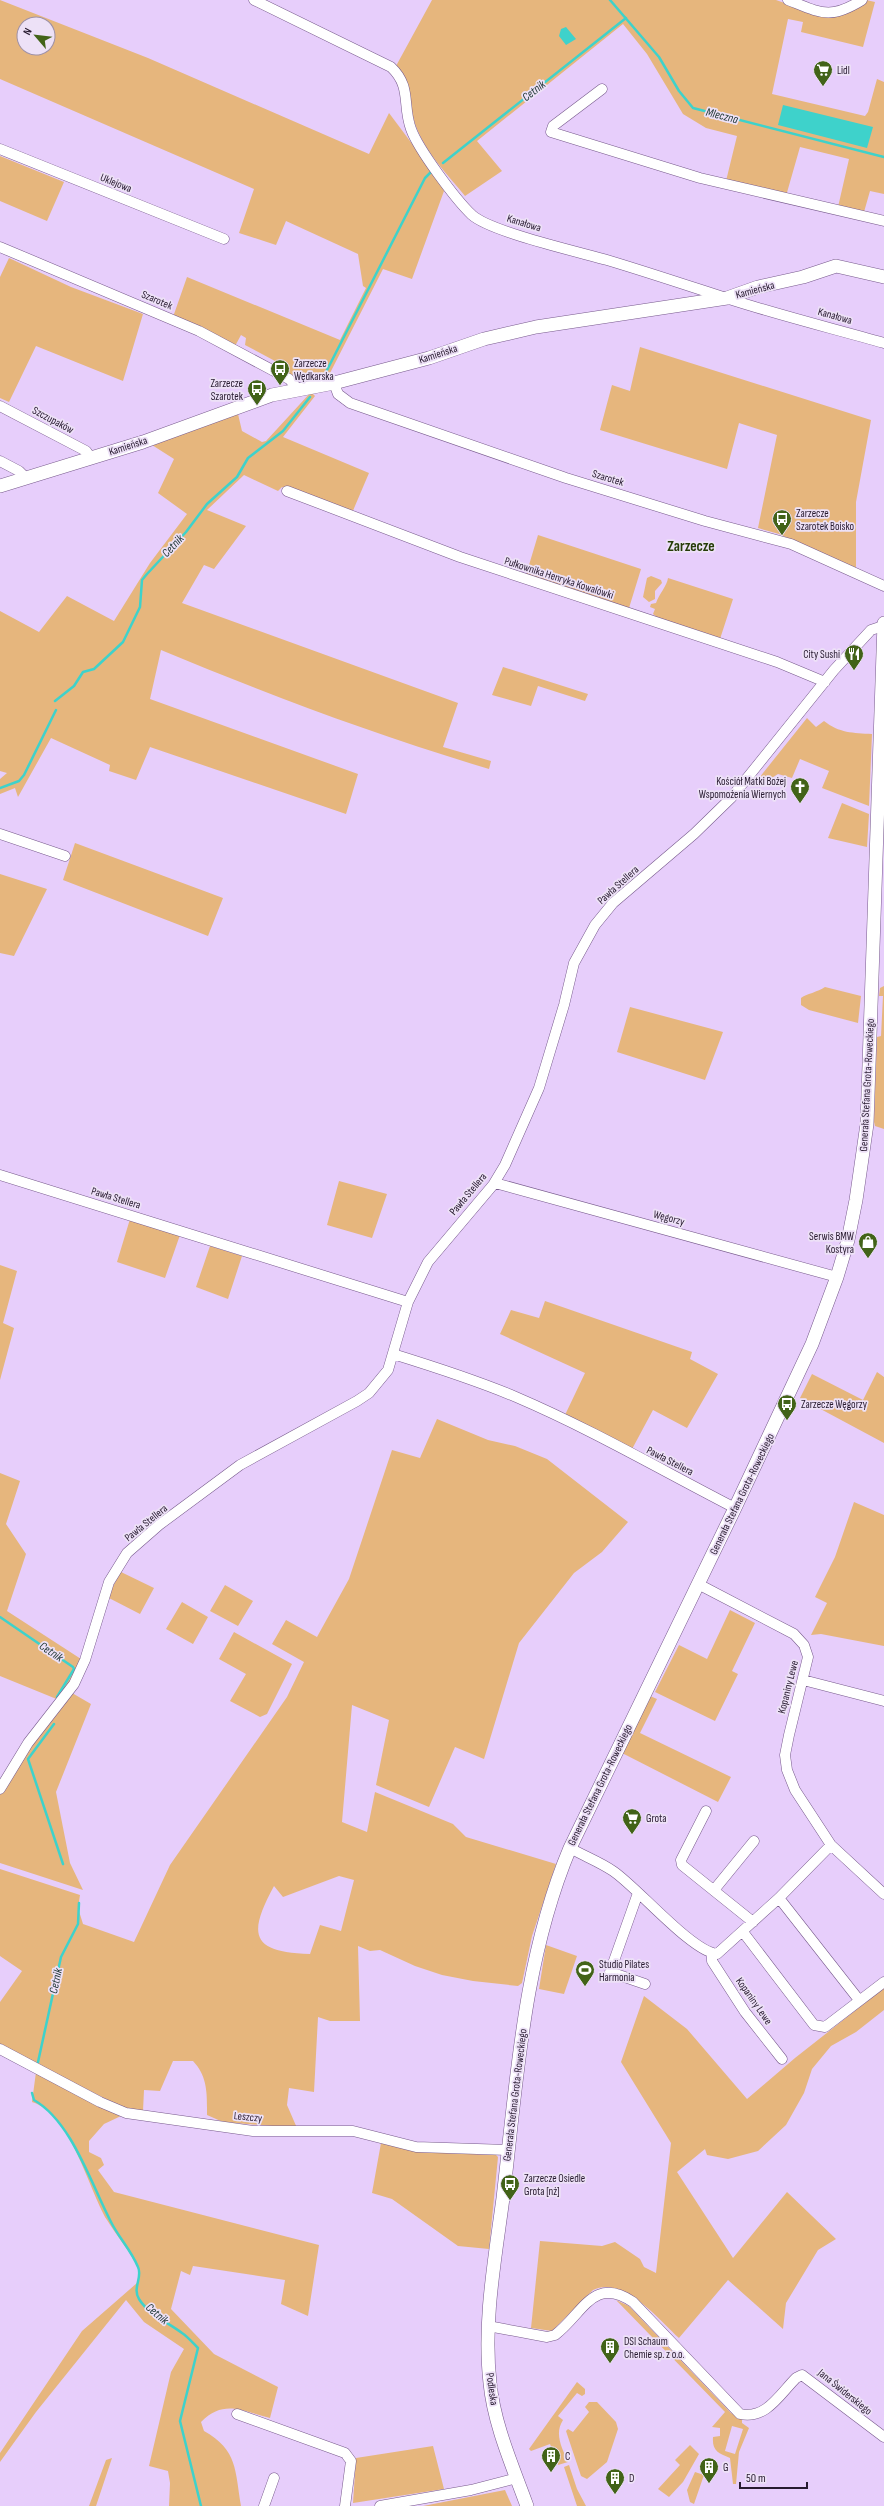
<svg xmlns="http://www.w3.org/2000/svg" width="884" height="2506" font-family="'Sofia Sans Condensed',sans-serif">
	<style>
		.green { fill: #e6b67d; fill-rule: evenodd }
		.water { fill: #3ed2cb }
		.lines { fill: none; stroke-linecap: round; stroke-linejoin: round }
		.stream { stroke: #3ed2cb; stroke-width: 2.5 }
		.minor-casing { stroke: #775a8c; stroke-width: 11 }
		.tertiary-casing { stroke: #775a8c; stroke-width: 14 }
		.minor { stroke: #fff; stroke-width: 10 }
		.tertiary { stroke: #fff; stroke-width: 13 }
		.labels { text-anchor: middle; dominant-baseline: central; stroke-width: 3.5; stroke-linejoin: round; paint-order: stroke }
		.poi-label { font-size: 11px; fill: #271a2f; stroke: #ede1f7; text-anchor: start }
		.street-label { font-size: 11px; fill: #271a2f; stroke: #ede1f7 }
		.water-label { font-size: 12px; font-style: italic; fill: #223a38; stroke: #ede1f7 }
		.district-label { font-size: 15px; font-weight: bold; fill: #263c08; stroke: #ede1f7 }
	</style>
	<rect width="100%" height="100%" fill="#e7cefb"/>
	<path class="green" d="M0 0 148 58 369 154 389 113 434 173 444 191 412 279 383 269 328 377 306 382 273 366 275 361 245 345 246 338 241 335 234 348 173 317 187 277 340 340 366 288 363 286 358 254 286 221 276 245 239 233 254 189 0 79ZM24 24H48V48H24Z
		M432 0H776L816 14 866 0 875 2 863 47 801 32 803 22 788 19 772 94 865 116 868 112 877 79 884 82V194L870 191 864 212 838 207 849 159 800 147 786 196 726 181 737 136 706 128 683 114 647 54 623 24 477 141 502 171 465 196C448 175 427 154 417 129 407 104 415 90 396 66Z
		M0 156 64 182 47 221 0 201Z
		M9 258 71 287 143 314 123 381 36 346 9 402 0 398V277Z
		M640 347 871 420 856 502V570L779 534 758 528 777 435 739 423 727 469 600 430 612 385 630 391Z
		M311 392 315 396 283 437 369 473 352 513 282 487 278 491 244 475 207 510 246 526 214 569 204 565 182 603 458 703 443 747 491 761 489 769C378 736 269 695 161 650L150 699 358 774 346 814 150 747 136 780 109 771 110 765 51 738 18 797 15 788 0 794V779L7 773 0 771V611L39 632 67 596 114 621 150 563 187 514 158 493 174 459 152 445 238 414 242 431 262 442 266 441Z
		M538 535 641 569 629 608 526 575Z
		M651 576 661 580 662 583 655 591V599L649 602 643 597 647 578Z
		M668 578 733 599 720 639 659 619 653 614 655 609 650 607 651 604 656 603C659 594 667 586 668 578Z
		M503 667 588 694 585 701 538 686 531 706 492 695Z
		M807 718 816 727 824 721C839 733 853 733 872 734L869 806 822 788 829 771 800 759 792 778 778 774 767 781 759 778Z
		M842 803 869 814 867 847 828 838Z
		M75 843 223 898 208 936 63 880Z
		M0 874 47 889 14 956 0 953Z
		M884 986V1129L875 1126 874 1122 877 1037 881 1036 883 996H879L880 988Z
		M825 987 861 996 858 1023 809 1010 801 1005V998C806 994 818 992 825 987Z
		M630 1007 723 1032 705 1080 617 1052Z
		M339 1181 387 1194 372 1238 327 1225Z
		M130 1219 180 1235 165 1278 117 1262Z
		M210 1246 242 1256 228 1299 196 1287Z
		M0 1265 17 1271 3 1323 14 1328 0 1380Z
		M545 1301 692 1352 690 1359 718 1374 687 1428 653 1410 631 1451 565 1415 585 1373 500 1334 511 1310 539 1318Z
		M877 1372 884 1377V1443L800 1398 812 1374 863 1400Z
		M437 1419 488 1440 515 1446 547 1459 628 1522 602 1552 574 1573 519 1643 484 1759 455 1747 429 1807 376 1785 389 1720 352 1705 342 1822 367 1832 375 1792 453 1824 466 1837 556 1864 532 1936 522 1983 518 1986 473 1981 442 1975 415 1966 380 1950 370 1951 358 1946 360 2021H330L318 2017 314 2092 289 2088 287 2105 297 2128 223 2122 207 2115C207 2094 208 2077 193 2061H173L160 2091 144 2090 143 2111 122 2107 0 2046V2002L22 1971 0 1956V1869L80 1895 78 1908 83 1924 134 1942 170 1865 287 1697 304 1662 272 1644 286 1620 317 1637 349 1579 392 1450 420 1458ZM339 1876 354 1880 341 1931 320 1925 310 1954C250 1952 248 1934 274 1886L283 1897Z
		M0 1473 20 1481 6 1524 26 1554 7 1611 81 1659 71 1683 59 1700 0 1676Z
		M854 1502 884 1515V1646L821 1634 811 1635 827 1603 815 1597 835 1557Z
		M121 1572 154 1588 140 1614 107 1597Z
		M225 1585 253 1601 238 1626 210 1611Z
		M182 1602 208 1617 193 1644 166 1629Z
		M730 1610 755 1623 732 1671 738 1674 715 1721 655 1692 679 1645 707 1659Z
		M234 1632 292 1664 267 1714 260 1717 230 1701 246 1674 219 1659Z
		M72 1693 91 1704 56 1792 70 1863 83 1890 0 1863V1795L31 1744Z
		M650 1696 657 1699 640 1733 731 1777 718 1802 622 1753Z
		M546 1945 577 1956 564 1994 539 1989Z
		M884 1988V2010L856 2032 831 2046 812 2069 804 2093 786 2125 758 2151 728 2159 707 2155 705 2149 677 2172 733 2258 787 2192 836 2239 818 2250 786 2303 783 2329 728 2280 679 2338C659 2320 623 2275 593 2290L552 2331 531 2328 540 2241 602 2246 615 2242 640 2259 644 2267 656 2273 671 2143 621 2062 644 1996 687 2029 747 2099 795 2058Z
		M36 2072 121 2116 104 2124 89 2141V2152L101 2158 104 2165 98 2170 114 2192 319 2245 308 2316 281 2304 285 2280 193 2266 190 2275 181 2271 171 2309 214 2354 278 2387 270 2418C242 2411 224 2399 201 2422L204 2431C238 2450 235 2471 241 2506H169L170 2483 168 2471 149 2466 171 2372 184 2349 144 2322 126 2300 36 2412 0 2462V2453L82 2331 137 2283 140 2271C130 2251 118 2238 107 2220 88 2188 71 2114 32 2102Z
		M381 2143 417 2152 496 2155 498 2157 489 2249 458 2246 392 2199 372 2193Z
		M616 2300 629 2306 731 2413 742 2419V2423L749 2428 739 2452 736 2484H733L730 2458C718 2453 712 2451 713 2437L720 2436V2428L712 2427 725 2412ZM732 2426 743 2429 735 2454 725 2451Z
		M577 2382 585 2389V2394L582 2396 577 2393 558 2416 563 2420C554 2434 562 2448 568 2462L558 2465 550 2444 531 2451 529 2449Z
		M589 2402H597L616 2422 618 2429 607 2462 587 2479 581 2476 566 2431 568 2429 573 2432 589 2412 585 2407Z
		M690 2445 699 2454 683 2482 669 2497 658 2489 680 2465 675 2460Z
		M433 2446 444 2489 353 2503 356 2458Z
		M112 2458 96 2506H89L106 2460Z
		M569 2465 577 2489 586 2506H577L564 2467Z
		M695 2472 704 2475 694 2504 690 2502 687 2490Z
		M505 2490 512 2506H423Z"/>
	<path class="water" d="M566 27 576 39 566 45 559 36 561 29Z
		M783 105 873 127 867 148 778 125Z"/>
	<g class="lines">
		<path class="stream" d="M610 0 659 57 679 91 693 108 884 157
			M443 163 626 18
			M324 376 425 178 431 172
			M55 701 74 686 83 672 94 669 123 642 140 607 142 580 147 574 186 532 207 504 237 477 248 458 283 431 310 397
			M0 788 19 781 24 775 56 710
			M0 1617 73 1667 74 1669 57 1697
			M54 1724 28 1759 63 1864
			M38 2062 61 1957 78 1924 79 1903
			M32 2093 34 2100C72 2122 91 2184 111 2222 119 2238 131 2250 138 2267 143 2277 132 2288 139 2299 148 2314 169 2323 182 2333 188 2337 193 2343 198 2348L180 2421 201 2506"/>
		<g class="minor-casing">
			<path id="minor" d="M254 0 391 67C412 87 402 105 411 129 418 149 456 200 472 215 491 232 579 252 607 260 647 272 686 285 726 298 778 315 831 328 884 343
				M788 0C821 13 830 20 862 0
				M602 89 553 126 551 132 700 178 884 221
				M0 149 224 239
				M0 247 199 331 289 379 298 389
				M334 383 338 394 350 403 566 478 705 521 791 544 884 586
				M0 406 86 451 91 458
				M0 461 19 471 26 478
				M287 491 460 557 777 662 825 682
				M0 834 65 856
				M0 1175 408 1302
				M495 1183 837 1277
				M393 1354C435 1367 476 1380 516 1397 591 1429 663 1471 735 1508
				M698 1584 794 1634 804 1645 808 1657 789 1735 785 1755 787 1770 795 1790 831 1845 884 1894
				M803 1680 884 1701
				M0 1789 28 1743 74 1684 85 1660 109 1582 127 1553 159 1525 240 1465 357 1401 369 1393 388 1370 408 1302 428 1262 493 1185 505 1165 539 1088 564 1005 574 963 595 925 613 903 694 834 731 798 834 670 871 630 883 626
				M706 1811 681 1860 682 1865 753 1922
				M570 1848C584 1856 600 1862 613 1871 637 1887 691 1951 717 1954L779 1898 831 1845
				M714 1890 754 1841
				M638 1893 610 1972 645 1984
				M779 1898 859 2000
				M743 1932 814 2025 825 2027 884 1982
				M712 1953V1961L745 2012 782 2059
				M0 2049 100 2102 126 2113 253 2131H353L416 2147 508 2150
				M488 2326 547 2337 555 2335C583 2314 593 2275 633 2302L740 2414C766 2420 780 2394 796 2378L802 2375 884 2437
				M237 2414 345 2453 351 2461 345 2506
				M264 2506 274 2478
				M380 2506 471 2490 517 2478"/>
		</g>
		<g class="tertiary-casing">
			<path id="tertiary" d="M0 486 143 442 272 395 334 383 429 358 484 339 536 327 727 298 758 287 803 277 836 266 884 277
				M527 2506C513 2467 494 2425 490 2383 483 2322 495 2259 503 2198 517 2080 523 1960 570 1848L735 1508 812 1344 837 1277 848 1240 856 1200 867 1124 884 623"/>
		</g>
		<use href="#minor" class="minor"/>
		<use href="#tertiary" class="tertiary"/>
	</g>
	<defs>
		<g id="supermarket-pin" transform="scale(1)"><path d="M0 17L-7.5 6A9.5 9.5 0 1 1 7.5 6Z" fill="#426318" stroke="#ede1f7"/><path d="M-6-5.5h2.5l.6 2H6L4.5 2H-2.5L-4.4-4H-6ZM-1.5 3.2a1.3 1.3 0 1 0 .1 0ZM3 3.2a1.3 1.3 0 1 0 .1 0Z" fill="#fff"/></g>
		<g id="bus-pin" transform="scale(1)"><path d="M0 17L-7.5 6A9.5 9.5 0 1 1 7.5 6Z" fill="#426318" stroke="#ede1f7"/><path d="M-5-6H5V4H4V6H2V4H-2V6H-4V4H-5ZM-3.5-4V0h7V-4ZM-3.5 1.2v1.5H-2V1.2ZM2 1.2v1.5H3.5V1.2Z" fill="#fff"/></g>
		<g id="restaurant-pin" transform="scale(1)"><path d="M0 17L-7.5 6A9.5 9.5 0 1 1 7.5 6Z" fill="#426318" stroke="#ede1f7"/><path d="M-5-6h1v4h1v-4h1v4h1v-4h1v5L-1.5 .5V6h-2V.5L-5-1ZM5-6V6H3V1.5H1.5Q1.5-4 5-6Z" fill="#fff"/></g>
		<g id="church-pin" transform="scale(1)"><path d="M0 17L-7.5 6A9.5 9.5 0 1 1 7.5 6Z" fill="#426318" stroke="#ede1f7"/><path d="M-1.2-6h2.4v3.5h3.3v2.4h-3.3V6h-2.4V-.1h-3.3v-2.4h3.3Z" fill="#fff"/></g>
		<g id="shop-pin" transform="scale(1)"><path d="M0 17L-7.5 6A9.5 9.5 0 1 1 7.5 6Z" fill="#426318" stroke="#ede1f7"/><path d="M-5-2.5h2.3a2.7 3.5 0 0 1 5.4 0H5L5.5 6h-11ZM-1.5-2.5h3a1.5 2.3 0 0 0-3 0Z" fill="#fff"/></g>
		<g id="stadium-pin" transform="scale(1)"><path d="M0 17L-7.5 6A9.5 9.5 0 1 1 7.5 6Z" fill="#426318" stroke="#ede1f7"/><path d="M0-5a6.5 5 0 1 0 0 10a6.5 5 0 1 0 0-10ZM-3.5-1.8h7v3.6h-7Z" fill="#fff"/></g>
		<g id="building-pin" transform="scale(1)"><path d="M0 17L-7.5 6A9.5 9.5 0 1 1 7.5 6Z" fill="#426318" stroke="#ede1f7"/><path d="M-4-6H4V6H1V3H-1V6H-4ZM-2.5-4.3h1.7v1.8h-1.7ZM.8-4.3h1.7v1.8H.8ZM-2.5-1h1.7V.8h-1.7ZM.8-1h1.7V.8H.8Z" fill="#fff"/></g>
	</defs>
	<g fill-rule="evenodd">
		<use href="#supermarket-pin" x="823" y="70"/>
		<use href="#bus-pin" x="280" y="369"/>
		<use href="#bus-pin" x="257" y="389"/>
		<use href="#bus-pin" x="782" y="519"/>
		<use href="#restaurant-pin" x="854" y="654"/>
		<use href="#church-pin" x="800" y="787"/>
		<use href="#shop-pin" x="868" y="1242"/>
		<use href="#bus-pin" x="787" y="1404"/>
		<use href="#supermarket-pin" x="632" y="1818"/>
		<use href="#stadium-pin" x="585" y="1970"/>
		<use href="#bus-pin" x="510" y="2184"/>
		<use href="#building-pin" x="610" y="2347"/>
		<use href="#building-pin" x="551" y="2456"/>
		<use href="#building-pin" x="709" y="2467"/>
		<use href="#building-pin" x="615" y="2478"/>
	</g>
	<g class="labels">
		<g class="poi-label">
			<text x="837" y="70">Lidl</text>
			<text x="294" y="363">Zarzecze<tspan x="294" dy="13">Wędkarska</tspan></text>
			<text x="243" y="383" text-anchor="end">Zarzecze<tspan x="243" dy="13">Szarotek</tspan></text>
			<text x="796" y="513">Zarzecze<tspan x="796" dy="13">Szarotek Boisko</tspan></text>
			<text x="840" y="654" text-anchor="end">City Sushi</text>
			<text x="786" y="781" text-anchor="end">Kościół Matki Bożej<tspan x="786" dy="13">Wspomożenia Wiernych</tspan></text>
			<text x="854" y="1236" text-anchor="end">Serwis BMW<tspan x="854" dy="13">Kostyra</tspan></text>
			<text x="801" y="1404">Zarzecze Węgorzy</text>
			<text x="646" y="1818">Grota</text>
			<text x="599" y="1964">Studio Pilates<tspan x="599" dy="13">Harmonia</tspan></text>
			<text x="524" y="2178">Zarzecze Osiedle<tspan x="524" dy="13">Grota [nż]</tspan></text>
			<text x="624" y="2341">DSI Schaum<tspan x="624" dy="13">Chemie sp. z o.o.</tspan></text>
			<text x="565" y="2456">C</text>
			<text x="723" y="2467">G</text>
			<text x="629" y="2478">D</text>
		</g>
		<g class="street-label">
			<text transform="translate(116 183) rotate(22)">Uklejowa</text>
			<text transform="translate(524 223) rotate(17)">Kanałowa</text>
			<text transform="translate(755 290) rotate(-15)">Kamieńska</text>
			<text transform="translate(157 300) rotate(23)">Szarotek</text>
			<text transform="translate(835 316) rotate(16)">Kanałowa</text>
			<text transform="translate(438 354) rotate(-18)">Kamieńska</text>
			<text transform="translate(53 420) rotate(28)">Szczupaków</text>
			<text transform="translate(128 446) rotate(-18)">Kamieńska</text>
			<text transform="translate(608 478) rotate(17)">Szarotek</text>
			<text transform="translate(559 578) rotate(18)">Pułkownika Henryka Kowalówki</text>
			<text transform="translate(618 885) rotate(-42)">Pawła Stellera</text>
			<text transform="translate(867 1085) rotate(-87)">Generała Stefana Grota-Roweckiego</text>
			<text transform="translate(468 1194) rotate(-50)">Pawła Stellera</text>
			<text transform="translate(116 1198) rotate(17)">Pawła Stellera</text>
			<text transform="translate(669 1218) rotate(15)">Węgorzy</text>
			<text transform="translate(670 1461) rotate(27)">Pawła Stellera</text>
			<text transform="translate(742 1494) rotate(-64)">Generała Stefana Grota-Roweckiego</text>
			<text transform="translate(146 1523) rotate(-39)">Pawła Stellera</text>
			<text transform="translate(788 1687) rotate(-76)">Kopaniny Lewe</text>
			<text transform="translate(600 1785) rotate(-64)">Generała Stefana Grota-Roweckiego</text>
			<text transform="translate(754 2001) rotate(55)">Kopaniny Lewe</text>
			<text transform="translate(515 2095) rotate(-83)">Generała Stefana Grota-Roweckiego</text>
			<text transform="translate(248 2117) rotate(6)">Leszczy</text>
			<text transform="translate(492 2389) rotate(82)">Podleska</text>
			<text transform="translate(845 2392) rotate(39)">Jana Świderskiego</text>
		</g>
		<g class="water-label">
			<text transform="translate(534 91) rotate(-38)">Cetnik</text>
			<text transform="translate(722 116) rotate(14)">Mleczna</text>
			<text transform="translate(173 546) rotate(-47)">Cetnik</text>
			<text transform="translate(51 1652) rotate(34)">Cetnik</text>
			<text transform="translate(56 1981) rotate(-78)">Cetnik</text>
			<text transform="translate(157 2314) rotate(40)">Cetnik</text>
		</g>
		<g class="district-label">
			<text x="691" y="546">Zarzecze</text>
		</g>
	</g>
	<g transform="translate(36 36) rotate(298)"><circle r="19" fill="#ede1f7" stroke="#9e91a7"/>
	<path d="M0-3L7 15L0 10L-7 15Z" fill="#426318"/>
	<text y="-6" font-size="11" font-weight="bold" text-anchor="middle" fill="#271a2f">N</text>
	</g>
	<path d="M740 2482v6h67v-6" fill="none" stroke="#271a2f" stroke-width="2"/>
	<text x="746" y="2482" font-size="12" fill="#271a2f" stroke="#ede1f7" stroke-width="3" paint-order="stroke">50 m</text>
</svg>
